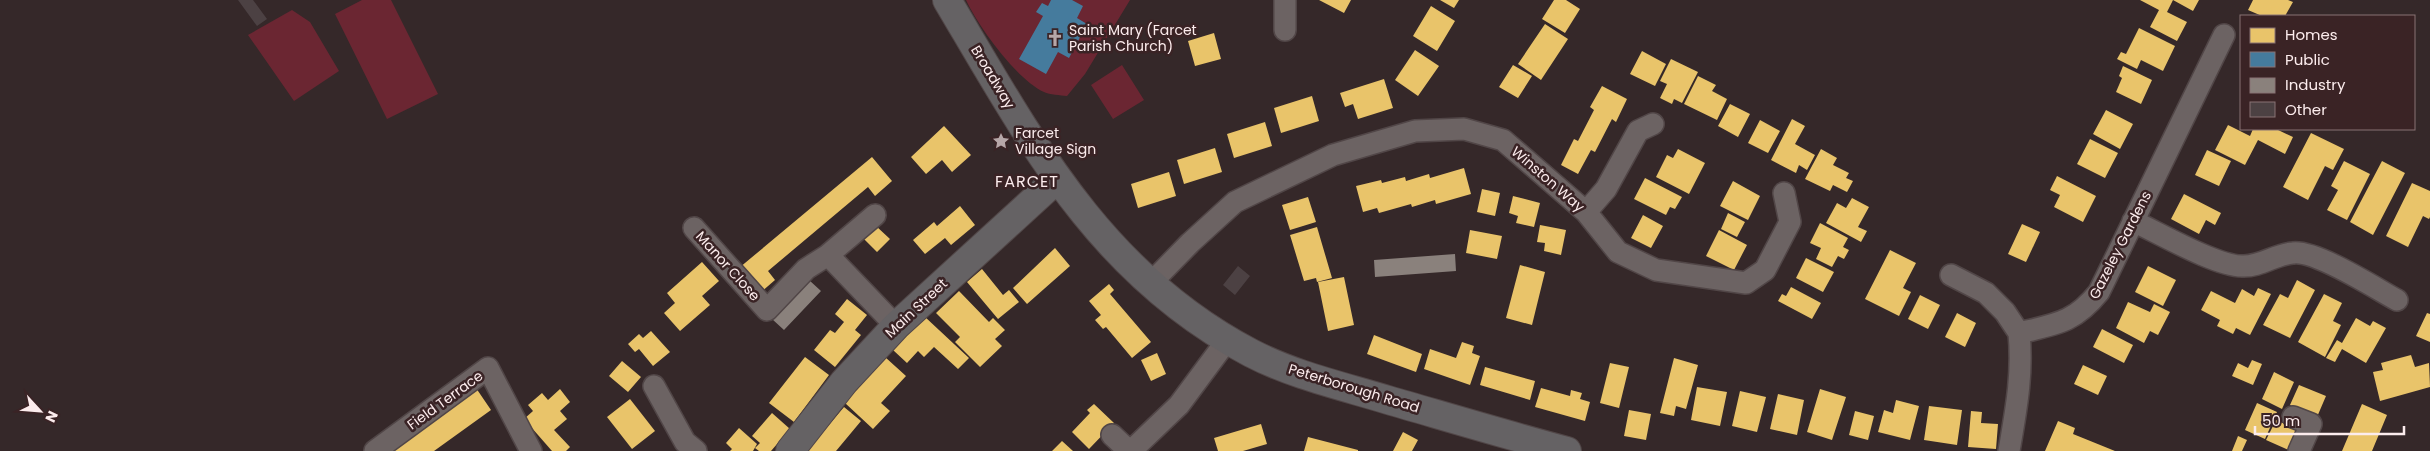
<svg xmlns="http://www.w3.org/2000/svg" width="2430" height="451" font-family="Poppins,sans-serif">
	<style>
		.green { fill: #6b2632 }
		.homes { fill: #e9c46a }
		.public { fill: #457b9d }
		.industry { fill: #8a817c }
		.building { fill: #4c4143 }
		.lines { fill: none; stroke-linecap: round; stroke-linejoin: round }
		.street-casing { stroke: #514647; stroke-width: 24 }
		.secondary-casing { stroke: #514647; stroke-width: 30 }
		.street { stroke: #6c6363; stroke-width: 21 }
		.secondary { stroke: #656264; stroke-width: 28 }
		.labels { text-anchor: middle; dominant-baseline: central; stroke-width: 5; stroke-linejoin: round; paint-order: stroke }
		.poi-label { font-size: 14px; fill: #fceced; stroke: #3a2325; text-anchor: start }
		.street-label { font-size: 14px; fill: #fceced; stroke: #3a2325 }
		.quarter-label { font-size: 16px; letter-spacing: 1px; fill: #fceced; stroke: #3a2325 }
	</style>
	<rect width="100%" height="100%" fill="#352829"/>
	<path class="green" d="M362 0H391L438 94 387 119 335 14Z
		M966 0H1130L1085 74 1067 96C1060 95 1050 95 1044 92 1017 80 978 26 966 0Z
		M292 10 310 22 339 71 294 101 248 35Z
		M1122 65 1144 100 1113 119 1091 85Z"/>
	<path class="homes" d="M1319 0H1351L1344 13Z
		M1440 0H1459L1454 8Z
		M1554 0H1566L1580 9 1565 33 1542 19Z
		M2140 0H2173L2167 12 2187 22 2177 41 2150 27 2159 10Z
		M2173 0H2199L2193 11Z
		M2253 0H2288L2293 2 2285 16H2262L2248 10Z
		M1431 6 1455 21 1437 51 1413 36Z
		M1545 24 1568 39 1541 80 1518 64Z
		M2139 28 2175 46 2163 71 2141 60 2137 69 2117 59 2121 52 2126 54Z
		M1214 33 1221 59 1195 66 1188 41Z
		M1415 50 1439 66 1418 96 1395 80Z
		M1642 51 1666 64 1655 86 1630 74Z
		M1671 59 1698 72 1682 103 1674 99 1672 104 1660 98 1667 84 1660 81Z
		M1513 65 1532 76 1518 98 1499 87Z
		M2123 66 2152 80 2141 104 2116 92 2122 78 2119 76Z
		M1698 76 1716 85 1712 91 1727 99 1717 120 1684 104Z
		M1384 79 1393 108 1358 119 1353 104 1345 107 1340 93Z
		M1602 86 1627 99 1616 122 1612 119 1595 152 1591 150 1578 174 1561 165 1574 139 1578 141 1594 110 1590 107Z
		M1312 96 1319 121 1281 133 1274 108Z
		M1730 104 1750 114 1738 137 1718 126Z
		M2106 110 2133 124 2120 149 2093 134Z
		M1792 119 1805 126 1795 144 1815 155 1807 170 1799 165 1796 173 1771 160Z
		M1760 120 1780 131 1768 153 1748 143Z
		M1265 122 1272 146 1234 158 1227 134Z
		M2228 125 2250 136 2253 129H2276L2293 137 2285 154 2258 140 2245 165 2215 150Z
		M944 126 971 155 952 172 942 160 926 174 911 157Z
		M2311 133 2344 149 2333 170 2325 166 2308 200 2283 187Z
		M2090 139 2118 153 2105 178 2077 164Z
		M1215 148 1222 172 1184 184 1177 160Z
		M1678 149 1705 163 1689 194 1656 177 1667 155 1673 158Z
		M1821 149 1837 158 1833 165 1849 173 1846 178 1853 181 1847 192 1833 185 1830 191 1805 179Z
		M2207 150 2231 161 2219 186 2195 175Z
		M872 157 892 181 875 196 868 187 768 271 775 280 760 293 739 268Z
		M2344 161 2370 174 2347 220 2327 210 2338 190 2331 186Z
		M2382 161 2405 173 2373 235 2350 222Z
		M1464 168 1471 194 1436 204 1435 200 1412 207 1411 204 1379 213 1377 208 1363 212 1356 186 1381 180 1382 183 1405 177 1406 181 1429 174 1430 178Z
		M1169 172 1176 196 1138 208 1131 184Z
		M2057 176 2096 196 2083 222 2054 207 2060 195 2050 190Z
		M1645 178 1682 197 1675 209 1670 207 1666 215 1634 199Z
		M1733 181 1760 196 1748 220 1720 206Z
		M2412 183 2430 191V217L2429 219 2423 216 2408 247 2386 236Z
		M1482 189 1500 193 1495 216 1477 212Z
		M2184 194 2221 213 2215 225 2206 220 2199 234 2171 219Z
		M1513 196 1540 203 1534 227 1516 223 1518 216 1509 213Z
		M1308 197 1316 222 1290 230 1282 205Z
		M1852 198 1869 207 1858 227 1867 231 1861 242 1826 223 1837 203 1846 208Z
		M960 206 975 225 951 245 945 238 925 254 913 240 934 222 937 226Z
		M1728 213 1745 222 1737 237 1721 229Z
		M1643 215 1663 226 1651 248 1631 238Z
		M1820 223 1848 238 1843 247 1849 250 1844 259 1838 256 1832 267 1816 259 1821 248 1810 243Z
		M2022 224 2040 232 2026 262 2008 254Z
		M1540 225 1566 230 1561 255 1544 251 1545 243 1537 242Z
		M876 226 890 239 877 252 864 239Z
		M1317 227 1332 278 1317 282 1316 278 1304 281 1290 235Z
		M1470 230 1502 236 1497 259 1466 253Z
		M1719 230 1747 245 1734 270 1706 256Z
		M1055 248 1070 266 1027 304 1013 288Z
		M1890 250 1916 263 1903 288 1911 292 1899 316 1865 299Z
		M1806 258 1834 272 1823 292 1796 278Z
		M702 262 719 281 702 296 710 305 680 331 664 313 675 303 667 293Z
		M1520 265 1545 272 1532 325 1506 318Z
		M2148 266 2176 280 2163 306 2135 292Z
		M982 269 1003 295 1009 290 1019 302 998 319 967 282Z
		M1344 277 1354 325 1328 331 1318 282Z
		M2297 280 2315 290 2290 338 2263 325 2280 294 2288 298Z
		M1109 284 1114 290 1110 294 1151 342 1132 358 1106 327 1103 329 1095 320 1101 315 1089 301Z
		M1791 287 1821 303 1812 319 1778 301 1782 294 1786 296Z
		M2258 288 2271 294 2250 335 2236 328 2233 334 2217 326 2220 320 2201 310 2211 291 2235 303 2242 289 2254 296Z
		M959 291 989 322 993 318 1005 330 995 339 1002 346 980 367 955 342 960 337 936 313Z
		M2324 294 2342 303 2333 321 2341 325 2325 357 2298 342Z
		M1920 295 1940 305 1928 329 1908 319Z
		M847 299 867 315 855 330 861 335 835 367 814 350 830 330 835 333 844 322 835 314Z
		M2128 302 2150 312 2154 304 2170 312 2158 335 2150 331 2144 343 2116 328Z
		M1957 313 1976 323 1965 347 1945 337Z
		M2427 313 2430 314V342L2416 336Z
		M924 316 969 358 958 369 934 347 924 357 918 351 907 363 893 350Z
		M2356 318 2370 326 2373 321 2386 328 2366 363 2342 349 2335 362 2326 358 2337 340 2342 343Z
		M2102 329 2133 345 2124 363 2093 347Z
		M651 331 670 352 653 366 639 349 635 352 628 344 639 334 643 338Z
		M1374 335 1422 354 1416 372 1367 354Z
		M1462 342 1474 346 1472 353 1480 356 1470 385 1424 369 1430 349 1456 358Z
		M1157 353 1166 374 1151 381 1141 360Z
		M2411 355 2415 367 2429 363 2430 387 2380 401 2373 372 2383 370 2381 363Z
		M805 357 829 375 794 422 769 403Z
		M885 357 906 376 881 403 890 411 873 429 845 403Z
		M1674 358 1698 365 1686 409 1676 406 1674 416 1660 413Z
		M2252 360 2262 364 2253 385 2232 376 2238 363 2248 368Z
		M622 361 641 377 628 392 609 376Z
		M1610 363 1629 367 1619 408 1600 403Z
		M2083 365 2107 376 2098 395 2074 384Z
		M1485 367 1535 381 1530 400 1480 385Z
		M2274 372 2294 382 2282 409 2262 399Z
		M2299 385 2326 396 2317 417 2290 405Z
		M1697 387 1727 392 1720 426 1691 420Z
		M476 388 491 410 434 451H389Z
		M1541 388 1570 396 1571 390 1582 393 1580 399 1590 402 1585 421 1535 407Z
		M560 389 570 402 560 411 567 419 554 430 570 447 566 451H552L524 419 533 411 528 405 542 393 548 400Z
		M1820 389 1846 397 1832 440 1807 432Z
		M1740 391 1766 397 1757 432 1732 426Z
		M1778 394 1804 400 1797 435 1770 429Z
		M630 399 655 431 632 449 607 417Z
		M1896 400 1919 406 1910 440 1878 432 1884 410 1893 413Z
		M2257 403 2277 412 2265 439 2245 430Z
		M1094 404 1114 423 1089 449 1072 432 1090 413 1087 410Z
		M2362 404 2387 415 2372 451H2342Z
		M1929 406 1962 410 1957 445 1924 440Z
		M844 407 861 421 836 451H807Z
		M1629 410 1651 414 1646 440 1624 436Z
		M1855 411 1874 416 1868 440 1849 435Z
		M1971 411 1982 412 1981 423 1998 424 1996 449 1968 447Z
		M772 413 790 429 771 451H759L755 448 760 443 752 436Z
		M2276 420 2303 432 2291 451 2266 440Z
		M2058 421 2075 428 2073 434 2115 451H2045Z
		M1261 424 1267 444 1243 451H1218L1214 438Z
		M739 428 757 444 753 451H730L732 449 726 443Z
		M1403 432 1418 440 1412 451H1393Z
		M2238 436 2247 440 2242 451H2232Z
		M1308 437 1358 450V451H1304Z
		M1062 441 1073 451H1052Z"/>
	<path class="public" d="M1051 0H1072L1083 6 1077 18 1087 24 1069 58 1058 52 1046 74 1019 59 1043 16 1036 12 1042 3 1048 6Z"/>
	<path class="industry" d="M1455 254 1456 271 1375 277 1374 260Z
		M809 280 821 291 784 330 772 319Z"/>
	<path class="building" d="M238 0H253L267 19 257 26Z
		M1238 266 1250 276 1235 295 1223 285Z"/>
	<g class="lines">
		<g class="street-casing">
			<path id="street" d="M1285 30V0
				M1586 212 1606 189 1638 131 1653 124
				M2133 221C2159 233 2216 266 2242 266 2261 267 2275 254 2293 253 2316 250 2375 288 2397 300
				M694 228 767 310 806 269 828 255 875 215
				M828 255 896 326
				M1951 275 1986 293 2005 312 2019 333
				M1150 284 1190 243 1235 202 1333 155 1415 131 1464 129 1503 140 1586 212 1618 252 1656 270 1746 283 1765 270 1790 222 1784 193
				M654 386 685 442 696 451
				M2293 417 2311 424 2299 451
				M1112 435 1129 451
				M375 451 488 368 531 451
				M1131 451 1179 405 1228 339
				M2009 451C2016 410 2023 375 2019 333 2056 324 2074 323 2099 292L2224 35"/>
		</g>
		<g class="secondary-casing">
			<path id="secondary" d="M947 0C1030 140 1100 274 1251 353 1293 375 1342 386 1388 400 1447 417 1507 435 1567 451
				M790 451 844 382 896 326 1057 179"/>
		</g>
		<use href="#street" class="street"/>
		<use href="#secondary" class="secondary"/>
	</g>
	<defs>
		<g id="church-bare" transform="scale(1.35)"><path d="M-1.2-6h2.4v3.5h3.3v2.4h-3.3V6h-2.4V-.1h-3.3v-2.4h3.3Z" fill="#b6a7a8" stroke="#3a2325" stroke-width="2.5" paint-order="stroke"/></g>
		<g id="sight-bare" transform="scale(1.35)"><path d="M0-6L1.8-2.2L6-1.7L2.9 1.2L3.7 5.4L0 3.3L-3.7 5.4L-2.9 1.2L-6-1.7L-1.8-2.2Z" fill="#b6a7a8" stroke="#3a2325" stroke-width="2.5" paint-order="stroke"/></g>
	</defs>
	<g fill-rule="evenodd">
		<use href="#church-bare" x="1055" y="38"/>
		<use href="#sight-bare" x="1001" y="141"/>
	</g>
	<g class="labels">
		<g class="poi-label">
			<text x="1069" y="30">Saint Mary (Farcet<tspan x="1069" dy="16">Parish Church)</tspan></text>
			<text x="1015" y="133">Farcet<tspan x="1015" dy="16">Village Sign</tspan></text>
		</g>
		<g class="street-label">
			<text transform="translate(993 77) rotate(59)">Broadway</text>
			<text transform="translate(1548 179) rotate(41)">Winston Way</text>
			<text transform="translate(2120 245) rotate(-63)">Gazeley Gardens</text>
			<text transform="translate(728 266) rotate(48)">Manor Close</text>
			<text transform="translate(916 308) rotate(-43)">Main Street</text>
			<text transform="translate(1354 388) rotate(17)">Peterborough Road</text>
			<text transform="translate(445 400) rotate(-36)">Field Terrace</text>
		</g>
		<g class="quarter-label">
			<text x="1027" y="181">FARCET</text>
		</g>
	</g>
	<rect x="2240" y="15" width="175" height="115" fill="#3a2325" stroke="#887375"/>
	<rect x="2250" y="28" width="25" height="15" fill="#e9c46a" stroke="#887375"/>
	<text x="2285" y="40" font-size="15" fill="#fceced">Homes</text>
	<rect x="2250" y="52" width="25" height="15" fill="#457b9d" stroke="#887375"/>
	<text x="2285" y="65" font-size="15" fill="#fceced">Public</text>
	<rect x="2250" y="78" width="25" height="15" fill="#8a817c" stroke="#887375"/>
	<text x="2285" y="90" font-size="15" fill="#fceced">Industry</text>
	<rect x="2250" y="102" width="25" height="15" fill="#4c4143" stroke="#887375"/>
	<text x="2285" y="115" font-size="15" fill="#fceced">Other</text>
	<g transform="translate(40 411) rotate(116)" stroke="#3a2325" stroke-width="4" paint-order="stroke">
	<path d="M0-4L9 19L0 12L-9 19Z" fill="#fceced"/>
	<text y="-8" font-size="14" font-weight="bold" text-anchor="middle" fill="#fceced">N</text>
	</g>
	<path d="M2255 426v8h149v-8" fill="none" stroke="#fceced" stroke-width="2.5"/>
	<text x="2262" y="426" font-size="15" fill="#fceced" stroke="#3a2325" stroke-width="4" paint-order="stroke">50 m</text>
</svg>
